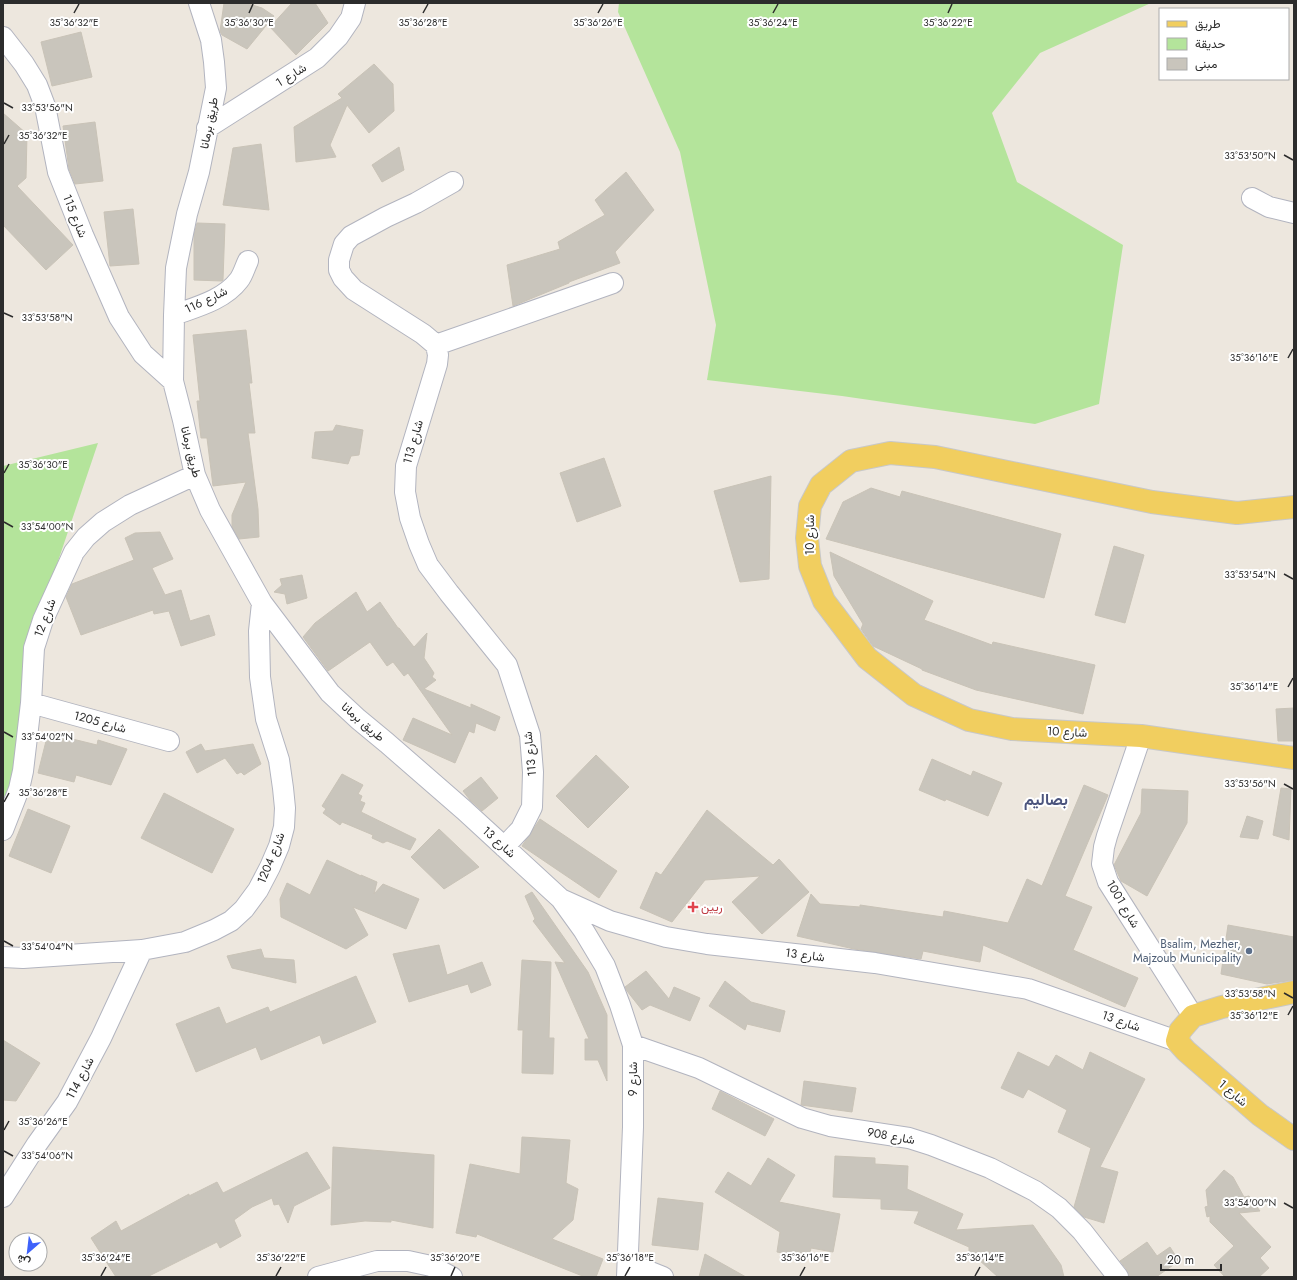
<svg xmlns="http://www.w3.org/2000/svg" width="1297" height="1280" font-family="Jost,Vazirmatn,sans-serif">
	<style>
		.green { fill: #b4e49b }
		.building { fill: #c9c5bc; stroke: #c9c3b7 }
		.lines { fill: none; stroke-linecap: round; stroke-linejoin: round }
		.minor-casing { stroke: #b2b4bf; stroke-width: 22 }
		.major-casing { stroke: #c8c8c8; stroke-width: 24 }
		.minor { stroke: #fff; stroke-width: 20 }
		.major { stroke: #f1ce5f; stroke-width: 22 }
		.ticks { fill: none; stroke: #2c2c2c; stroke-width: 1.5 }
		.health-dot { fill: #e0444e; stroke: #fff; stroke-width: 1.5 }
		.service-dot { fill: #5c6f8a; stroke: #fff; stroke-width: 1.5 }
		.labels { text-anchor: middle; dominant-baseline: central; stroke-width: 4; stroke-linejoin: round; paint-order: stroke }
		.street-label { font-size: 12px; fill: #2c2c2c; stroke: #fff }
		.health-label { font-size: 12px; fill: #be3a42; stroke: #fff; text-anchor: start }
		.service-label { font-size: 12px; fill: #4e5e75; stroke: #fff; text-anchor: end }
		.district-label { font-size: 16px; font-weight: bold; fill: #4b547d; stroke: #fff }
		.ticks-label { font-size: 10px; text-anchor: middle; fill: #2c2c2c; stroke: #fff; stroke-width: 4; stroke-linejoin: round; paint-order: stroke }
	</style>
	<rect width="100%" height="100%" fill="#ede7de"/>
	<path class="green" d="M619 3H1151L1040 53 992 113 1017 182 1123 245 1099 404 1035 424 842 396 707 380 716 325 680 152 618 12Z
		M98 443 32 638 14 793 3 804V466Z"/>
	<path class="building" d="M224 3H246L262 8 274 16 247 49 222 35 220 31Z
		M292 3H315L328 23 296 55 270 27Z
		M81 32 92 77 52 86 41 42Z
		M374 64 393 84 394 111 369 133 347 105 330 145 336 157 296 162 294 127 342 98 338 94Z
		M3 113 27 134 26 178 17 186 73 245 46 270 3 225Z
		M95 122 103 181 75 184 69 169 63 126Z
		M261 144 269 210 223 205 233 148Z
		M399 147 404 170 382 182 372 165Z
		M626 172 654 210 615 252 620 263 569 282V283L513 306 507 265 560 249 558 242 605 215 595 200Z
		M133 209 139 264 110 266 104 212Z
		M197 223 225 224 223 280 222 281 194 280V235Z
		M246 330 252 383H249L255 433H248L258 509 259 537 239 539 232 527V515L246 482 213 486 207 438H201L197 401H200L193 335Z
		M336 425 363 430 359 455 351 456 348 464 312 458 315 432 333 431Z
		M604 458 621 506 577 522 560 473Z
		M771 476 769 579 740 582 714 491Z
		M871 488 900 497 902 491 1061 534 1044 598 826 539 843 502Z
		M160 532 173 559 152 568 165 595 181 590 190 621 209 615 215 635 181 646 169 611 154 614 153 610 81 635 66 597 72 584 134 560 125 538 135 533Z
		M1114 546 1144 555 1125 623 1095 615Z
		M830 552 933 601 924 620 992 645 993 642 1095 665 1083 714 976 690 922 670V669L873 646 861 629 863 624 834 576Z
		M302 575 307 598 287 604 285 594 274 592 282 585 280 579Z
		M356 592 367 612 380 602 398 628H399L414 647 427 633 424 658 434 673 432 677 436 680 424 689 471 708V704L500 717 495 731 476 723 474 733 469 731 455 763 403 740 413 718 452 735 408 673 404 676 393 662 387 666 370 642 328 671 303 637 315 623Z
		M1294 708V741H1278L1276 709Z
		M48 733 97 745 98 740 127 749 111 785 76 775 74 782 38 773Z
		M201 744 205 751 253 744 261 764 244 775 241 772 237 774 225 758 197 773 186 752Z
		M596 755 629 787 588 828 556 796Z
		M932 759 971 776 973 771 1002 783 988 816 946 799 945 801 919 790Z
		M342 774 363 785 358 794 362 796 360 801 365 803 361 812 416 839 410 850 387 841 383 843 372 838 373 835 342 822 340 825 323 813 326 809 322 806Z
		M481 777 498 798 482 811 470 800 463 791Z
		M1084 785 1108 795 1065 896 1092 907 1073 950 1138 978 1125 1007 983 945 980 962 923 951 921 959 854 949 797 936 811 894 820 904 860 907V905L943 917 944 911 1008 923 1027 879 1042 886Z
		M1281 788 1291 789 1289 840 1273 835Z
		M1142 789 1188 791 1187 823 1147 896 1121 881 1114 865 1141 813Z
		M164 793 234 829 212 873 141 838Z
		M28 809 70 826 51 873 9 856Z
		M707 810 773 865 779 859 809 892 762 934 732 902 760 876 705 880 672 922 640 908 656 872 661 875Z
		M1247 816 1263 821 1258 839 1240 837Z
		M540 819 617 871 599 898 522 846Z
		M439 829 479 867 444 889 411 857Z
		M327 860 361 876V875L377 882 374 894 383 884 419 899 406 929 353 907 368 935 346 949 281 917 280 899 287 883 310 895Z
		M532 892 588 972 607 1015V1081L598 1060H585V1039H589L555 962 565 963 533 921 535 919 525 896Z
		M1228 925 1294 937V980L1267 984 1221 974Z
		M439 945 447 975 482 962 491 985 471 993 468 984 409 1002 393 954Z
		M261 949 264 958 294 960 296 983 232 968 227 956Z
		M522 960 551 962 549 1038H554L553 1074 522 1073 523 1030H518Z
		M646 971 669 999 674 987 700 998 690 1021 650 1005 642 1010 627 991 625 987Z
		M356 976 376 1022 323 1044 320 1035 261 1060 256 1047 196 1072 176 1024 219 1007 226 1024 268 1007 270 1012Z
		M725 981 751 1002 785 1011 780 1032 747 1024 745 1030 709 1006Z
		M3 1040 40 1063 16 1101 3 1100Z
		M1018 1052 1049 1067 1056 1055 1083 1070 1090 1052 1145 1079 1100 1167 1118 1172 1104 1223 1084 1217 1074 1207 1091 1148 1058 1132 1067 1110 1028 1089 1023 1098 1001 1088Z
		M804 1081 856 1088 852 1112 801 1105Z
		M720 1091 774 1119 765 1136 712 1109Z
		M522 1137 570 1140 566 1183 578 1189 573 1220 552 1239 603 1259 596 1277H585L477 1234 476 1237 456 1233 470 1164 520 1174Z
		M333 1147 434 1155 433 1228 391 1220V1222L365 1221 331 1225Z
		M307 1152 330 1188 294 1206 288 1223 279 1204 274 1205 272 1198 252 1207 234 1220 241 1236 220 1248 217 1242 147 1277H116L91 1238 116 1221 121 1231 189 1194V1196L217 1182 223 1193Z
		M835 1156 875 1158V1164L908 1166 907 1189 963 1214 956 1230 1033 1225 1061 1265 1064 1277H998L969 1251V1247L914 1223 919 1211 881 1209V1199L833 1197Z
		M768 1158 795 1175 779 1202 840 1214 833 1252 811 1248 809 1258 777 1252 780 1232 715 1192 728 1172 751 1186Z
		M1224 1170 1233 1177 1244 1197 1249 1196 1260 1211 1239 1213 1271 1247 1260 1258 1269 1268 1259 1277H1225L1214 1265 1234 1246 1210 1222V1216L1207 1217 1205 1207 1208 1206 1206 1190Z
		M658 1198 703 1203 698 1250 652 1245Z
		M1147 1242 1157 1256 1170 1247 1179 1261 1156 1277H1129L1127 1270 1120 1261Z
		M705 1254 746 1277H699Z"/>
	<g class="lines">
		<g class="minor-casing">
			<path id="minor" d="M199 3 211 40 214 62 216 88 199 172 187 214 176 268 174 315 173 381 183 420 195 475 210 510 262 603 330 693 358 719 387 743 464 810 561 899 610 921 666 937 707 944 875 963 1028 989 1177 1041
				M3 37 24 64 37 85 45 106 58 172 83 235 119 317 143 354 173 381
				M207 128 317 58 338 37 351 18 355 3
				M453 182 416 203 386 217 351 236 344 244 339 260V270L343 278 354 290 423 334 436 345 438 355 437 364 406 466 405 492 410 518 419 544 428 565 449 593 507 665 530 735 533 772 532 807 521 829 504 847
				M1252 198 1269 207 1294 213
				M174 315C196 307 224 300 239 280 243 275 245 267 248 261
				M436 345 613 283
				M31 703 169 741
				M1141 736 1107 836 1104 847 1102 864 1108 882 1193 1016
				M3 830 19 789 23 771 31 703 34 648 43 620 74 552 86 537 103 522 130 505 195 475
				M561 899 584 931 605 966 620 1005 633 1045V1127L627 1277
				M3 957 23 958 142 950 185 942 214 930 231 921 244 909 258 890 270 867 279 846 284 827 285 808 283 788 279 760 266 719 260 677 259 631 262 603
				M633 1045 699 1068 802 1118 830 1126 909 1138 931 1145 990 1168 1035 1191 1059 1208 1082 1231 1118 1277
				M3 1197 37 1144 67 1102 101 1038 142 950
				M628 1263 663 1277
				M318 1277 377 1261H408L431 1266 452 1277"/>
		</g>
		<g class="major-casing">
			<path id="major" d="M1294 507 1237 513 1152 502 935 457 890 453 851 461 821 485 810 506 807 538 810 566 824 601 867 658 914 695 969 720 1012 729 1141 736 1294 758
				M1294 992 1222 1007 1193 1016 1180 1031 1177 1041 1186 1051 1260 1115 1294 1139"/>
		</g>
		<use href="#minor" class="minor"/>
		<use href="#major" class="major"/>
	</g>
	<path class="ticks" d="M74 13 79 4M249 13 253 4M423 13 428 4M598 13 603 4M773 13 778 4M948 13 952 4M4 103 13 108M4 144 9 135M1284 155 1293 160M4 313 13 317M1288 358 1293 349M4 473 9 464M4 522 13 527M1284 574 1293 579M1288 687 1293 678M4 732 13 737M1284 784 1293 789M4 802 9 793M4 941 13 946M1284 993 1293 998M1288 1015 1293 1006M4 1130 9 1121M4 1151 13 1156M1284 1203 1293 1208M101 1276 106 1267M276 1276 281 1267M451 1276 455 1267M625 1276 630 1267M800 1276 805 1267M975 1276 980 1267"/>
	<path class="health-dot" d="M691 901h4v4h4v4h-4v4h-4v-4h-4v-4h4z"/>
	<circle class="service-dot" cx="1249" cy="951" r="4"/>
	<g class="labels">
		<g class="street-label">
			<text transform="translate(291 75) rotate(-32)">شارع 1</text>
			<text transform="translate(209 123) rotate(-79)">طريق برمانا</text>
			<text transform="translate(75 216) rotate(68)">شارع 115</text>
			<text transform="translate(206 300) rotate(-26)">شارع 116</text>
			<text transform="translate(413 442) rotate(-74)">شارع 113</text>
			<text transform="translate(191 452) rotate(76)">طريق برمانا</text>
			<text transform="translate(810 535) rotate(-90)">شارع 10</text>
			<text transform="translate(45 618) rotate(-69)">شارع 12</text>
			<text transform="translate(100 722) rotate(15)">شارع 1205</text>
			<text transform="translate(363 722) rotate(41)">طريق برمانا</text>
			<text transform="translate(1067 732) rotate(3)">شارع 10</text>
			<text transform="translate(530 754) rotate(-96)">شارع 113</text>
			<text transform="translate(499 842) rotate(42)">شارع 13</text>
			<text transform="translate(271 858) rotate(-68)">شارع 1204</text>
			<text transform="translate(1123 904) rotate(59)">شارع 1001</text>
			<text transform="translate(805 955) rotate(7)">شارع 13</text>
			<text transform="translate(1121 1021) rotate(19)">شارع 13</text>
			<text transform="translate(80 1078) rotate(-62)">شارع 114</text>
			<text transform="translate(633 1079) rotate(-90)">شارع 9</text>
			<text transform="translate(1233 1093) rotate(41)">شارع 1</text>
			<text transform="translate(891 1136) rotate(10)">شارع 908</text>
		</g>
		<g class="health-label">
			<text x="701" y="907">ريين</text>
		</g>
		<g class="service-label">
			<text x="1241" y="944">Bsalim, Mezher,<tspan x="1241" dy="14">Majzoub Municipality</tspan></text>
		</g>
		<g class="district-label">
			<text x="1046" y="799">بصاليم</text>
		</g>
	</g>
	<g class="ticks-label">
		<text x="74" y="26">35°36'32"E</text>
		<text x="249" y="26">35°36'30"E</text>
		<text x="423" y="26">35°36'28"E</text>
		<text x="598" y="26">35°36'26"E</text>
		<text x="773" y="26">35°36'24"E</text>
		<text x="948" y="26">35°36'22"E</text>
		<text x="47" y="111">33°53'56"N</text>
		<text x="43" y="139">35°36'32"E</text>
		<text x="1250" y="159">33°53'50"N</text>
		<text x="47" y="321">33°53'58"N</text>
		<text x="1254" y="361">35°36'16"E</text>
		<text x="43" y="468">35°36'30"E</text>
		<text x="47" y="530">33°54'00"N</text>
		<text x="1250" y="578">33°53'54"N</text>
		<text x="1254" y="690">35°36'14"E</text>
		<text x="47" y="740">33°54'02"N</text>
		<text x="1250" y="787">33°53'56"N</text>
		<text x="43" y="796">35°36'28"E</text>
		<text x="47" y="950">33°54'04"N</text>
		<text x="1250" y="997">33°53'58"N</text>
		<text x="1254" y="1019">35°36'12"E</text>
		<text x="43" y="1125">35°36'26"E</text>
		<text x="47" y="1159">33°54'06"N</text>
		<text x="1250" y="1206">33°54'00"N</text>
		<text x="106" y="1261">35°36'24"E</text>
		<text x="281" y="1261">35°36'22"E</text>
		<text x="455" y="1261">35°36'20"E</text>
		<text x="630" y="1261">35°36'18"E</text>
		<text x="805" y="1261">35°36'16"E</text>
		<text x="980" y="1261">35°36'14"E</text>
	</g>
	<rect width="1297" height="1280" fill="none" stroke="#2c2c2c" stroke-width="8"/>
	<rect x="1159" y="8" width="130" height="72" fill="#ffffff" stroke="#ababab"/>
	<rect x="1167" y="21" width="20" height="6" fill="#f1ce5f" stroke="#ababab"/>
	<text x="1195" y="28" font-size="12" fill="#2c2c2c">طريق</text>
	<rect x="1167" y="38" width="20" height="12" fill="#b4e49b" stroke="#ababab"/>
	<text x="1195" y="48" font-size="12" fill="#2c2c2c">حديقة</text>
	<rect x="1167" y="58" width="20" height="12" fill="#c9c5bc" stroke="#ababab"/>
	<text x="1195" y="68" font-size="12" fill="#2c2c2c">مبنى</text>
	<g transform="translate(28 1252) rotate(208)"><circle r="19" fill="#ffffff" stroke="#ababab"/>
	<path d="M0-3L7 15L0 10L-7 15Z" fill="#3e62fa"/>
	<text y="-6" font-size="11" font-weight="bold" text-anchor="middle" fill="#2c2c2c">ش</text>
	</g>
	<path d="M1161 1264v6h60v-6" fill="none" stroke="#2c2c2c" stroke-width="2"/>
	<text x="1167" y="1264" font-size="12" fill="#2c2c2c" stroke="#ffffff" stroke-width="3" paint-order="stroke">20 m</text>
</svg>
